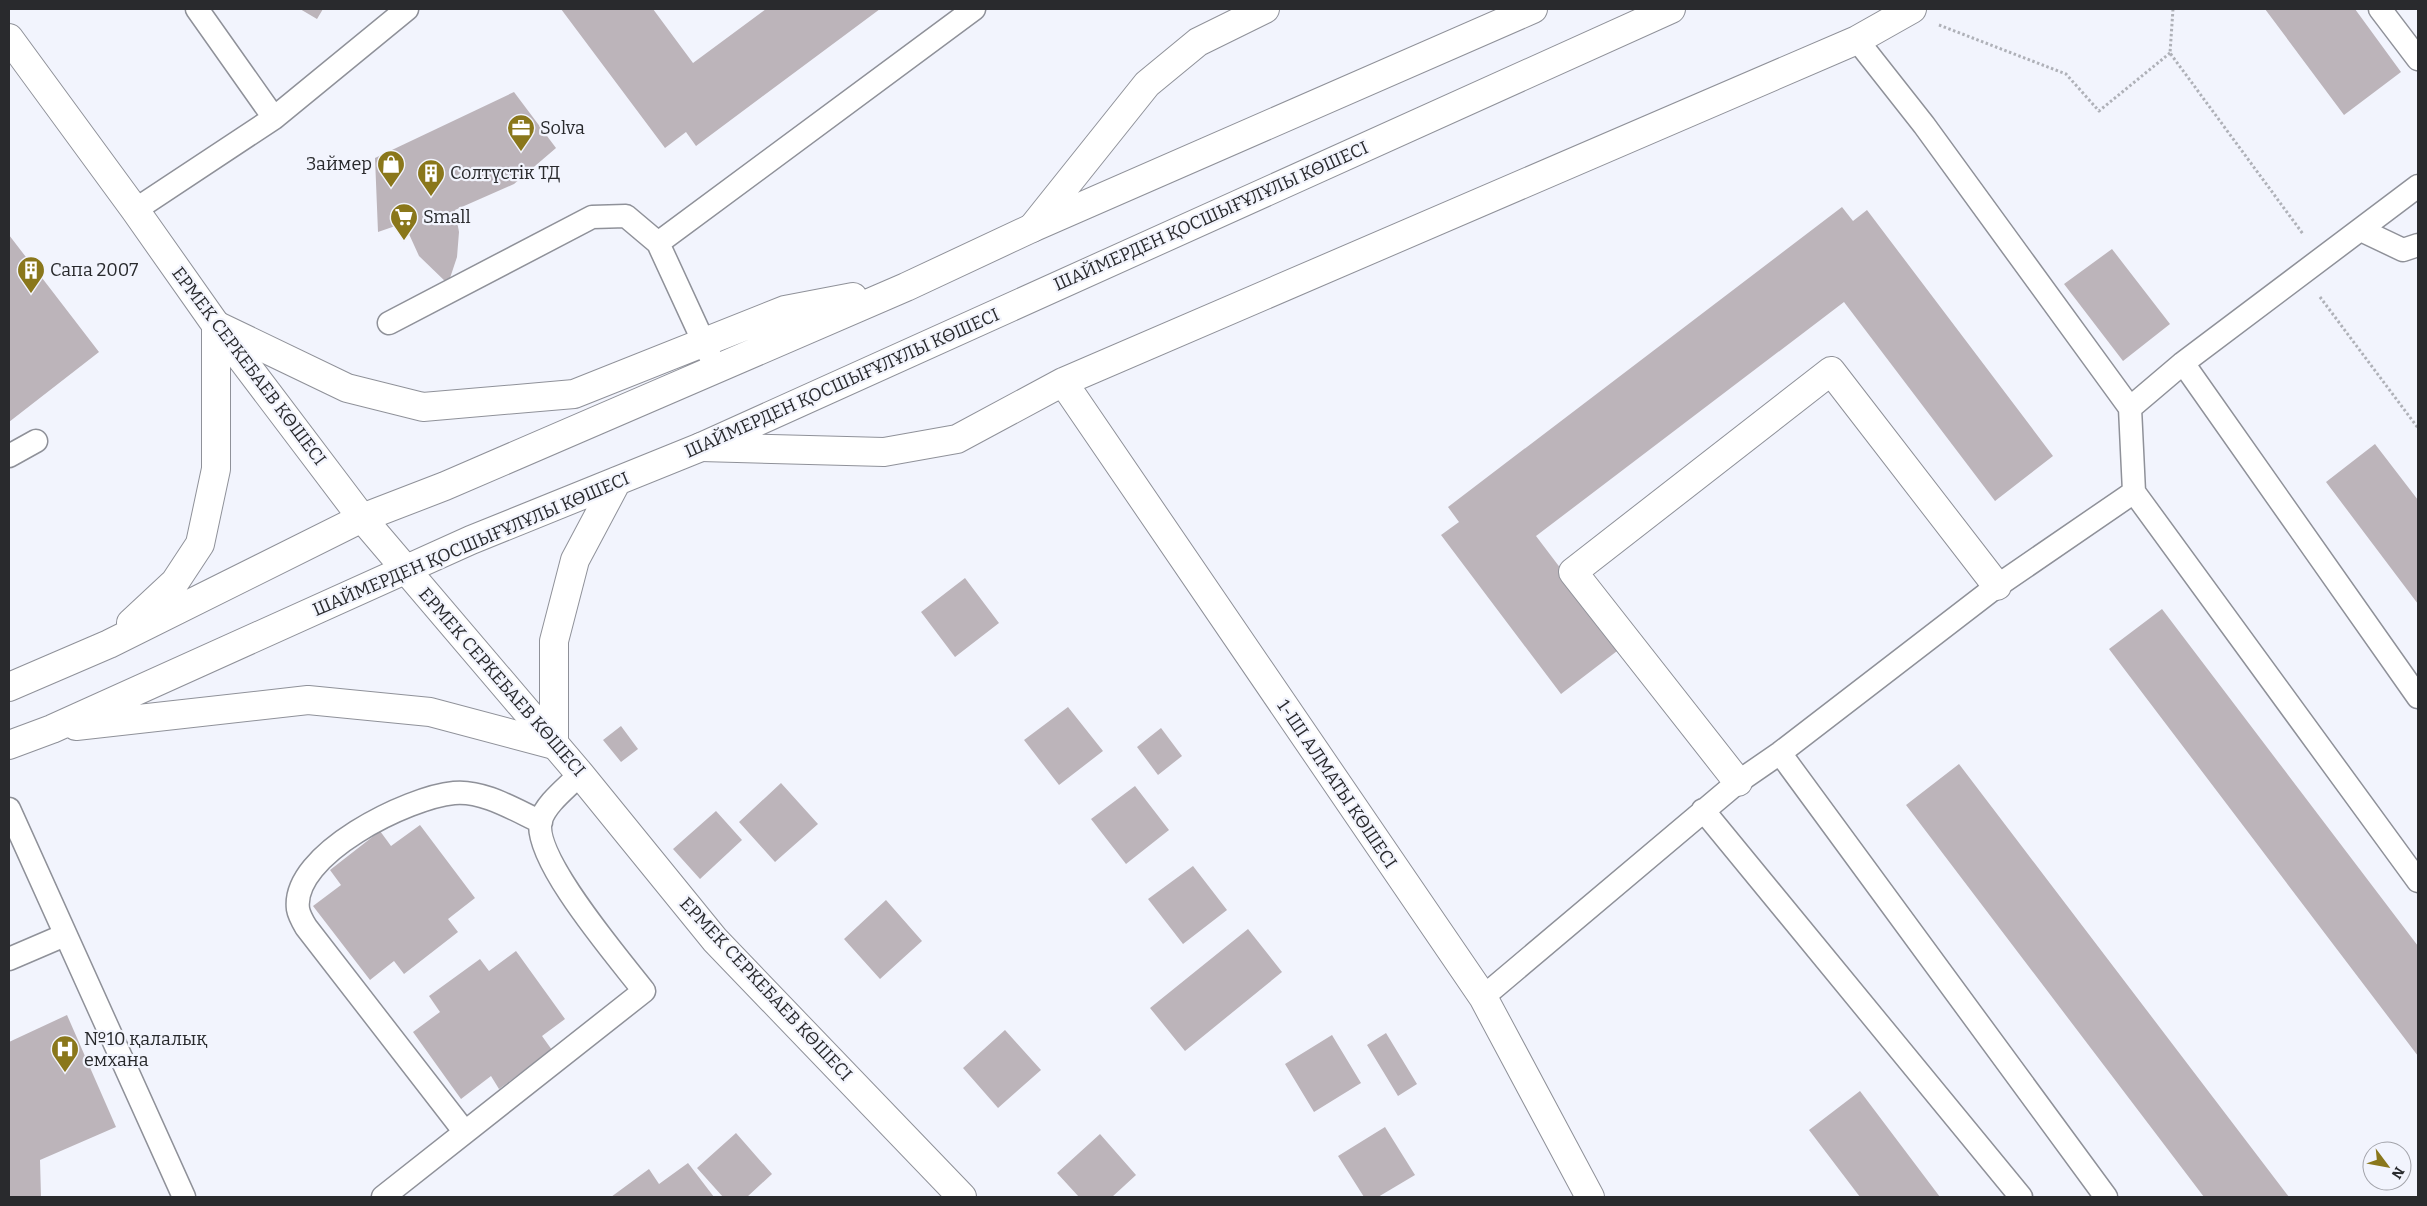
<svg xmlns="http://www.w3.org/2000/svg" width="2427" height="1206" font-family="Bitter,serif">
	<style>
		.building { fill: #bcb4ba }
		.lines { fill: none; stroke-linecap: round; stroke-linejoin: round }
		.service-casing { stroke: #8f9199; stroke-width: 25 }
		.minor-casing { stroke: #8f9199; stroke-width: 30 }
		.secondary-casing { stroke: #8f9199; stroke-width: 30 }
		.path { stroke: #afb1b8; stroke-width: 3; stroke-dasharray: 2.5 2.5; stroke-linecap: butt }
		.service { stroke: #fff; stroke-width: 22 }
		.minor { stroke: #fff; stroke-width: 28 }
		.secondary { stroke: #fff; stroke-width: 28 }
		.labels { text-anchor: middle; dominant-baseline: central; stroke-width: 4.5; stroke-linejoin: round; paint-order: stroke }
		.poi-label { font-size: 18px; fill: #292a2d; stroke: #f2f4fd; text-anchor: start }
		.street-label { font-size: 18px; fill: #292a2d; stroke: #f2f4fd }
	</style>
	<rect width="100%" height="100%" fill="#f2f4fd"/>
	<path class="building" d="M300 9H323L317 19Z
		M561 9H653L693 63 766 9H880L696 146 686 132 665 148Z
		M2265 9H2355L2401 72 2344 115Z
		M514 92 556 148 514 184 455 210 459 232 457 257 448 284 419 256 404 223 378 232 375 158Z
		M1842 207 1853 221 1867 210 2053 456 1995 501 1844 302 1536 536 1621 648 1561 694 1441 535 1459 522 1448 507Z
		M9 235 99 352 9 422Z
		M2112 249 2170 324 2123 361 2064 284Z
		M2375 444 2418 500V604L2326 482Z
		M965 578 999 623 955 657 921 612Z
		M2162 609 2418 946V1056L2109 649Z
		M1068 707 1103 751 1059 785 1024 740Z
		M621 726 638 749 621 762 603 740Z
		M1161 728 1182 756 1158 775 1137 747Z
		M1959 764 2289 1197H2204L1906 805Z
		M781 783 818 824 775 862 739 822Z
		M1135 786 1169 830 1126 864 1091 819Z
		M716 811 742 840 700 879 673 849Z
		M420 825 475 898 448 919 458 932 404 974 394 961 370 980 313 906 341 885 330 870 380 831 391 846Z
		M1193 866 1227 910 1183 944 1148 899Z
		M886 900 922 941 880 979 844 939Z
		M1248 929 1282 972 1185 1051 1150 1008Z
		M516 951 565 1019 542 1036 552 1050 499 1089 491 1076 461 1099 413 1032 440 1012 429 996 480 959 489 971Z
		M67 1015 116 1127 40 1160 41 1197H9V1042Z
		M1005 1030 1041 1070 998 1108 963 1068Z
		M1386 1033 1417 1084 1398 1096 1367 1045Z
		M1332 1035 1361 1083 1314 1112 1285 1064Z
		M1860 1091 1940 1197H1860L1809 1130Z
		M1385 1127 1415 1175 1378 1197H1364L1338 1156Z
		M736 1133 772 1174 747 1197H723L697 1168Z
		M1100 1134 1136 1175 1112 1197H1079L1057 1173Z
		M688 1163 714 1197H611L649 1169 659 1184Z"/>
	<g class="lines">
		<g class="service-casing">
			<path id="service" d="M197 9 274 118
				M2380 9 2418 59
				M135 210 274 118 407 9
				M2361 230 2403 250 2418 245
				M658 243 974 9
				M389 323 592 217 626 216 658 243 711 358
				M2183 363 2418 697
				M2130 408 2183 363 2418 186
				M9 456 36 441
				M2134 492 2418 881
				M1780 753 2106 1197
				M9 809 184 1197
				M1703 810 2021 1197
				M9 959 65 935
				M1483 997 1738 782 1780 753 1997 586 2134 492 2130 408 1924 125 1857 40
				M464 1131 306 927C303 922 299 915 298 909 291 854 409 797 454 793 483 790 515 810 541 822
				M383 1197 644 991C621 961 530 856 541 820 546 803 568 787 580 774"/>
		</g>
		<g class="minor-casing">
			<path id="minor" d="M9 38 135 210 216 325 362 518 580 774 715 940 962 1197
				M1032 228 1147 84 1198 42 1265 9
				M1063 382 1483 997 1590 1197
				M701 447 884 452 957 439 1063 382 1857 40 1912 9
				M1738 782 1573 572 1831 371 1997 586"/>
		</g>
		<g class="secondary-casing">
			<path id="secondary" d="M131 623 175 582 200 544 216 469V325L347 388 423 407 574 394 785 310 853 297
				M9 687 109 644 362 518 445 486 906 287 1032 228 1533 9
				M76 726 308 700 430 712 554 745V641L575 560 617 481
				M9 745 52 729 471 540 701 447 1671 9"/>
		</g>
		<path class="path" d="M2173 9 2170 53 2303 234
			M1939 25 2066 74 2099 111 2170 53
			M2320 297 2418 428"/>
		<use href="#service" class="service"/>
		<use href="#minor" class="minor"/>
		<use href="#secondary" class="secondary"/>
	</g>
	<defs>
		<g id="office-pin" transform="scale(1.4375)"><path d="M0 17L-7.5 6A9.5 9.5 0 1 1 7.5 6Z" fill="#8a771b" stroke="#f2f4fd"/><path d="M-6-3h4V-5.5h4V-3h4V5H-6ZM-1-4.5V-3h2v-1.5ZM-6 0V1H6V0Z" fill="#fff"/></g>
		<g id="shop-pin" transform="scale(1.4375)"><path d="M0 17L-7.5 6A9.5 9.5 0 1 1 7.5 6Z" fill="#8a771b" stroke="#f2f4fd"/><path d="M-5-2.5h2.3a2.7 3.5 0 0 1 5.4 0H5L5.5 6h-11ZM-1.5-2.5h3a1.5 2.3 0 0 0-3 0Z" fill="#fff"/></g>
		<g id="building-pin" transform="scale(1.4375)"><path d="M0 17L-7.5 6A9.5 9.5 0 1 1 7.5 6Z" fill="#8a771b" stroke="#f2f4fd"/><path d="M-4-6H4V6H1V3H-1V6H-4ZM-2.5-4.3h1.7v1.8h-1.7ZM.8-4.3h1.7v1.8H.8ZM-2.5-1h1.7V.8h-1.7ZM.8-1h1.7V.8H.8Z" fill="#fff"/></g>
		<g id="supermarket-pin" transform="scale(1.4375)"><path d="M0 17L-7.5 6A9.5 9.5 0 1 1 7.5 6Z" fill="#8a771b" stroke="#f2f4fd"/><path d="M-6-5.5h2.5l.6 2H6L4.5 2H-2.5L-4.4-4H-6ZM-1.5 3.2a1.3 1.3 0 1 0 .1 0ZM3 3.2a1.3 1.3 0 1 0 .1 0Z" fill="#fff"/></g>
		<g id="hospital-pin" transform="scale(1.4375)"><path d="M0 17L-7.5 6A9.5 9.5 0 1 1 7.5 6Z" fill="#8a771b" stroke="#f2f4fd"/><path d="M-5-5h3v3.5h4V-5h3V5h-3V1.5h-4V5h-3Z" fill="#fff"/></g>
	</defs>
	<g fill-rule="evenodd">
		<use href="#office-pin" x="521" y="128"/>
		<use href="#shop-pin" x="391" y="164"/>
		<use href="#building-pin" x="431" y="173"/>
		<use href="#supermarket-pin" x="404" y="217"/>
		<use href="#building-pin" x="31" y="270"/>
		<use href="#hospital-pin" x="65" y="1049"/>
	</g>
	<g class="labels">
		<g class="poi-label">
			<text x="540" y="128">Solva</text>
			<text x="372" y="164" text-anchor="end">Займер</text>
			<text x="450" y="173">Солтүстік ТД</text>
			<text x="423" y="217">Small</text>
			<text x="50" y="270">Сапа 2007</text>
			<text x="84" y="1039">№10 қалалық<tspan x="84" dy="21">емхана</tspan></text>
		</g>
		<g class="street-label">
			<text transform="translate(1211 216) rotate(-24)">ШАЙМЕРДЕН ҚОСШЫҒҰЛҰЛЫ КӨШЕСІ</text>
			<text transform="translate(249 366) rotate(53)">ЕРМЕК СЕРКЕБАЕВ КӨШЕСІ</text>
			<text transform="translate(842 383) rotate(-24)">ШАЙМЕРДЕН ҚОСШЫҒҰЛҰЛЫ КӨШЕСІ</text>
			<text transform="translate(471 544) rotate(-23)">ШАЙМЕРДЕН ҚОСШЫҒҰЛҰЛЫ КӨШЕСІ</text>
			<text transform="translate(502 682) rotate(49)">ЕРМЕК СЕРКЕБАЕВ КӨШЕСІ</text>
			<text transform="translate(1337 784) rotate(56)">1-ШІ АЛМАТЫ КӨШЕСІ</text>
			<text transform="translate(766 989) rotate(47)">ЕРМЕК СЕРКЕБАЕВ КӨШЕСІ</text>
		</g>
	</g>
	<rect width="2427" height="1206" fill="none" stroke="#292a2d" stroke-width="20"/>
	<g transform="translate(2387 1166) rotate(122)"><circle r="24" fill="#f2f4fd" stroke="#a2a3aa"/>
	<path d="M0-4L9 19L0 12L-9 19Z" fill="#8a771b"/>
	<text y="-8" font-size="14" font-weight="bold" text-anchor="middle" fill="#292a2d">N</text>
	</g>
</svg>
